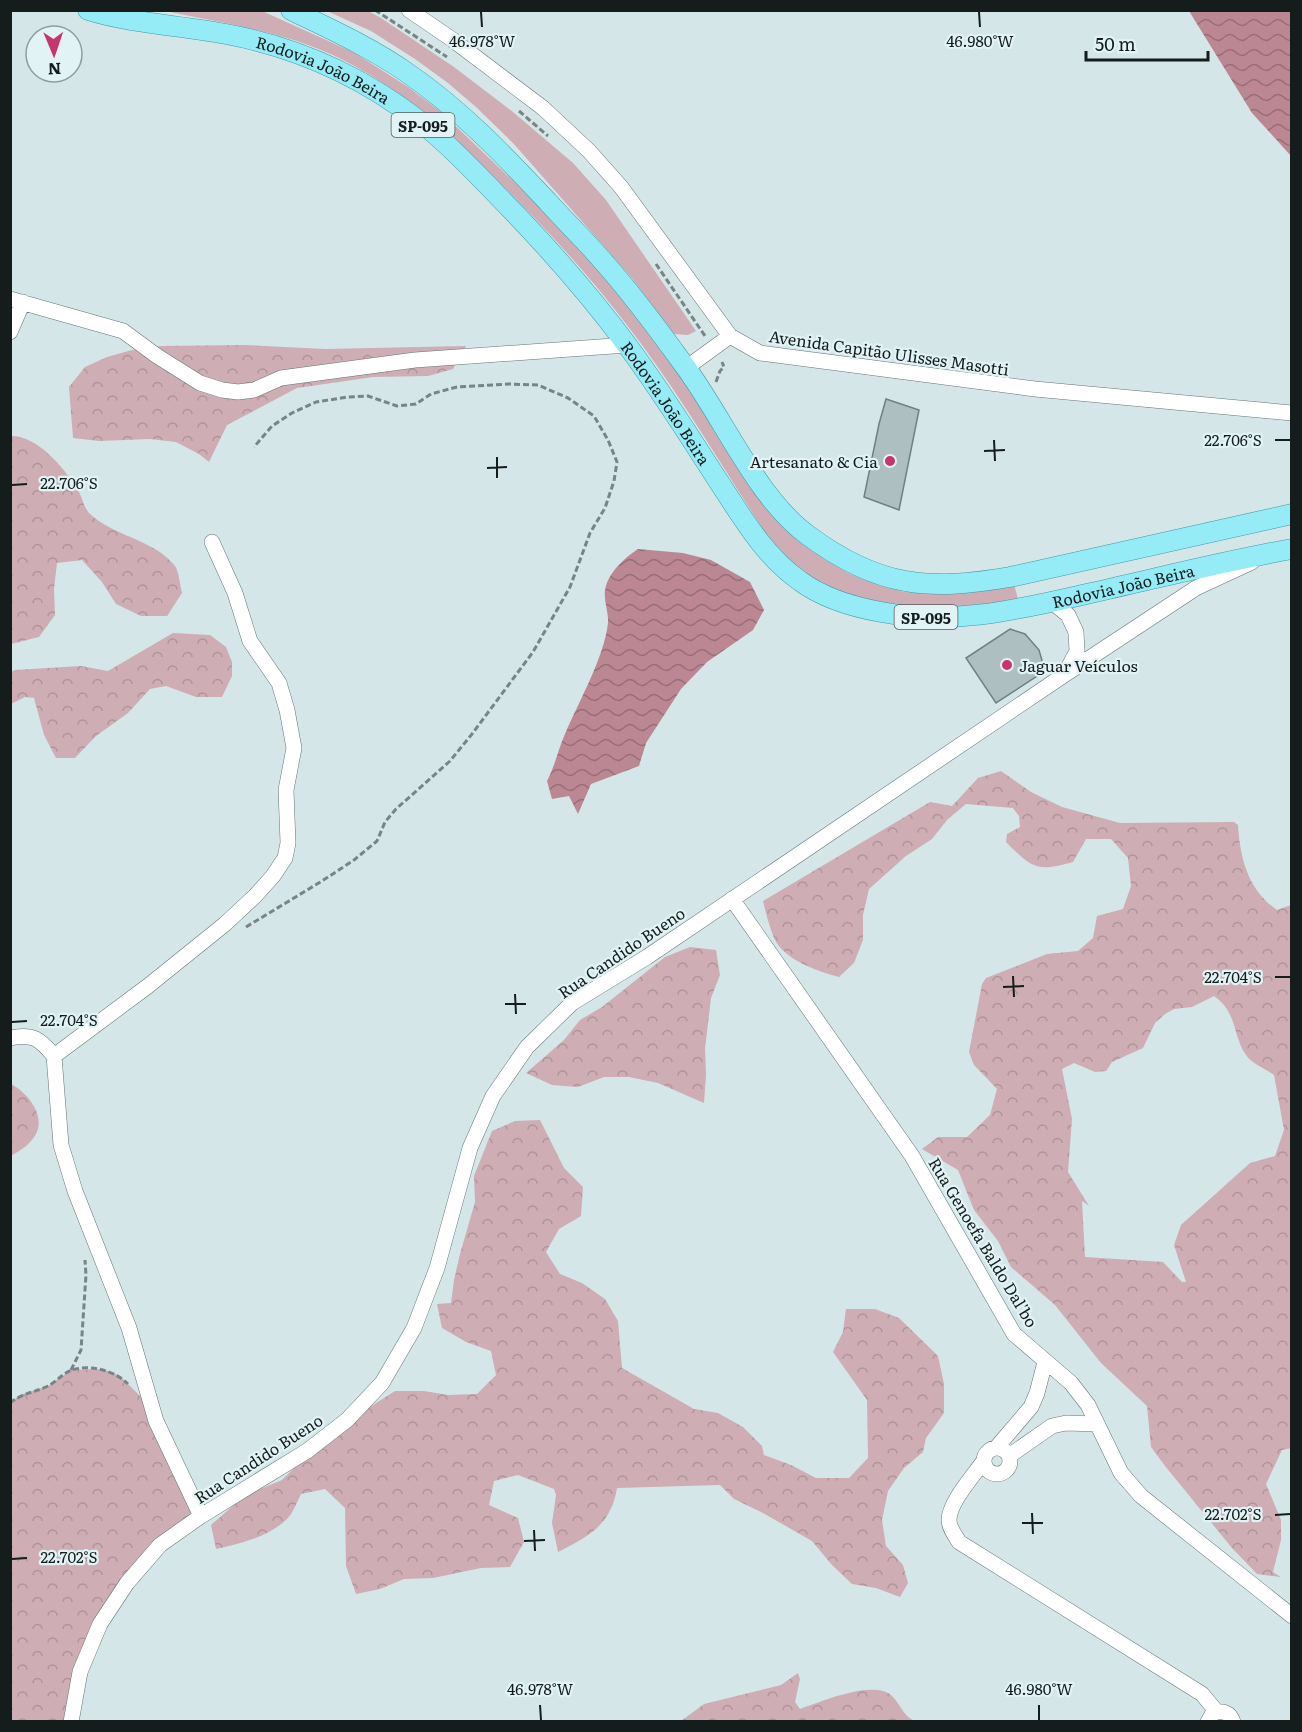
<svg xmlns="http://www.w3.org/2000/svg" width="1302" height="1732" font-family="Literata,serif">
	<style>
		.grass { fill: #ceadb4 }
		.forest { fill: url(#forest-crowns); fill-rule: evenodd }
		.water { fill: url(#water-waves) }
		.building { fill: #aebfc1; stroke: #708082; stroke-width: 1.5 }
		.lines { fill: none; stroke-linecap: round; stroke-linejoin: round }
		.minor-casing { stroke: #667577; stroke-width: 16 }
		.major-casing { stroke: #3a9ba6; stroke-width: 21 }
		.path { stroke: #788485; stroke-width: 3; stroke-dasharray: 6 3; stroke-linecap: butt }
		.minor { stroke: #fff; stroke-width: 15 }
		.major { stroke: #95ecf6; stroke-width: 20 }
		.ticks { fill: none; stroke: #151c1c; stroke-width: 2 }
		.poi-dot { fill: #c4376a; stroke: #e1f3f5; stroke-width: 2 }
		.labels { text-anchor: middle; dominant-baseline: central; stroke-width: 4.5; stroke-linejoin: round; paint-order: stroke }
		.shield { fill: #e1f3f5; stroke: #525c5d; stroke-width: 1.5 }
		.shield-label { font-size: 15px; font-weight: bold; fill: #151c1c }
		.street-label { font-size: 16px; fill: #151c1c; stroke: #e1f3f5 }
		.poi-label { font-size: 16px; fill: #151c1c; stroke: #e1f3f5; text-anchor: end }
		.ticks-label { font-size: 15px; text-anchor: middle; fill: #151c1c; stroke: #e1f3f5; stroke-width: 4.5; stroke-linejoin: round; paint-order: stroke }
	</style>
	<defs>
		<pattern id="forest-crowns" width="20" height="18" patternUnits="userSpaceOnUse" patternTransform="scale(1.5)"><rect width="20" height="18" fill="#ceadb4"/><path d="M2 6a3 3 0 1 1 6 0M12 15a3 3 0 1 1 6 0" fill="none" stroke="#b0949a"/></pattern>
		<pattern id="water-waves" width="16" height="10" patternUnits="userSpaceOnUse" patternTransform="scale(1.5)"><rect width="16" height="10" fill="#bb8793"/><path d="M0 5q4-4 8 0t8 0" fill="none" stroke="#976e77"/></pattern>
	</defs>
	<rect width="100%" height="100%" fill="#d4e6e8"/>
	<path class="grass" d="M165 11H262L355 53 408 87 440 111 556 222 581 248 635 314 677 371 758 497 778 522 801 543 824 559 850 574 876 584 904 592 938 593 970 592 1014 584 1018 599C950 614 851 612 794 565 782 555 773 543 764 531 718 460 675 386 623 320 587 273 547 230 506 189 454 136 402 88 335 56 282 31 222 23 165 11Z
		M327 11H368L381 18 454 67 513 112 573 163 606 200 696 331 688 335 674 334 631 277 513 143 476 107 448 83 415 59 371 31Z"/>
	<path class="forest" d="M245 345 325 349 466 346 453 369 428 376 373 377 297 388 227 425 209 462 199 454 176 442 150 439 99 441 73 438 69 387 85 367 107 357 132 350 161 346Z
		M11 436C38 436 63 467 77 488 82 496 83 506 89 513 112 536 154 539 175 566 179 572 180 585 182 593L167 616H141L116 604 102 582 82 560 57 563 54 589 55 615 39 637 11 644Z
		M173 633 210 635 226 647 232 662V676L222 697H196L166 686 150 689 128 713 96 736 75 758H56L44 735 34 698 25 697 11 704V672L15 670 81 666 108 671Z
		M1001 771 1031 792 1062 807 1120 823 1234 822 1238 825C1240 858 1248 890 1277 910L1291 905 1292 1448 1282 1450 1266 1484 1281 1520V1540L1273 1572 1281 1577 1257 1574 1232 1548 1165 1466 1151 1447 1147 1406 1101 1363 1055 1305 1011 1267 998 1241 974 1210 958 1170 922 1149 938 1137H967L990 1115 997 1089 974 1065 969 1052 982 984 986 978 1047 954 1078 951 1093 938 1097 916 1123 909 1131 886 1128 858 1111 839H1086L1073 862C1036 872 1033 869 1006 842L1007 834 1020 827 1019 816 1013 808 966 804 947 820 932 839 906 856 869 889 863 915V940L854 963 839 977C817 971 784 960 774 938 769 926 766 913 763 901L930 802 952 806 978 778ZM1214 996C1238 1013 1232 1035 1246 1055 1251 1063 1266 1069 1274 1075L1284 1130 1275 1156 1250 1163 1181 1225 1174 1245 1186 1282H1182L1163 1262 1085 1257 1082 1201 1089 1206 1068 1172 1072 1119 1062 1069 1074 1063 1095 1072 1106 1071 1112 1062 1143 1048 1155 1023 1165 1014 1174 1009 1192 1007Z
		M690 947 716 950 720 975 711 998 705 1049 706 1075 704 1103 658 1083 629 1077H604L578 1087 552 1085 526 1073 564 1040 580 1020 602 1007 665 957Z
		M11 1084C30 1094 51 1122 30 1142 25 1148 17 1152 11 1156Z
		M540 1120 564 1168 583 1187 581 1216 559 1229 546 1252 560 1274 582 1283 605 1299 618 1321 622 1368 694 1409 718 1413 743 1427 762 1446 764 1455 791 1465 816 1478H849L868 1458 867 1400 833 1352 843 1332 846 1309H875L899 1318 938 1356 944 1384V1413L926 1438 923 1452 904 1468 888 1491 882 1520 886 1546 903 1565 908 1583 900 1597 876 1588 852 1584 832 1565 812 1541 763 1513 734 1499 720 1485 617 1488C611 1525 589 1536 558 1552L552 1523 556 1495 554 1489 518 1475 494 1481 489 1505 518 1518 524 1542 510 1567 481 1568 433 1578 404 1579 380 1589 356 1594 346 1566 345 1508 325 1489 301 1494C297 1502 293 1513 287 1519 268 1537 240 1544 216 1549L211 1525 234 1505 258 1490 282 1480 301 1461 348 1421 395 1391H424L448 1395 477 1394 496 1375 491 1351 466 1342 442 1328 437 1304 451 1303 454 1280 460 1254 475 1202 474 1176 492 1131 515 1121Z
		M101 1369 114 1373 123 1379 145 1401 201 1516 160 1545 100 1624 71 1721H11L10 1403 20 1395 48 1386 71 1370Z
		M798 1673 800 1679 795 1702 800 1709C821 1702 874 1679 892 1696 901 1705 902 1714 914 1721H681L704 1704 781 1685Z"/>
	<path class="water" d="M1189 11H1290L1291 156 1252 113Z
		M638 549 683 553 711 560 750 582 764 610 753 630 707 662 681 689 646 743 639 766 591 784 578 814 569 796 552 799 547 781C555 766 558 750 565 734 579 701 604 658 608 623 609 612 602 597 606 586 610 571 626 557 638 549Z"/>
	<path class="building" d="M886 399 919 410 899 510 864 497 879 424Z
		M1010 629 1025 634 1039 650 1045 671 996 703 966 658Z"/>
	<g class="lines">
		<g class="minor-casing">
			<path id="minor" d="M409 10 453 40 543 108 589 151 621 187 730 336 760 353 1035 389 1292 413
				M10 299 123 331 157 356 200 383 222 390 238 392 254 390 281 378 415 360 627 345
				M10 332 23 302
				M686 368 730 336
				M1052 602 1068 615 1076 632 1077 651 1066 672
				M732 899 912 1156 1014 1334 1071 1383 1088 1405 1121 1473 1141 1496 1292 1616
				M10 1038C33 1033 40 1039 54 1056L61 1145 75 1191 129 1328 156 1421 201 1516
				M54 1056 148 986 225 924 255 896 273 876 285 858 288 843 286 790 294 748 287 710 279 683 250 641 235 593 212 542
				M984 1461a13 13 0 1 1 26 0a13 13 0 1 1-26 0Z
				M996 1448 1031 1407 1037 1393 1045 1362
				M1009 1456 1052 1426 1066 1423 1097 1424
				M983 1462C973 1476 949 1503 949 1520 949 1528 955 1535 959 1542L1202 1694 1217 1712
				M71 1722 80 1672 100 1624 127 1583 160 1545 201 1516 307 1451 347 1420 382 1383 414 1328 437 1268 470 1148 493 1096 527 1047 572 1003 647 957 1064 675 1196 588 1252 562
				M1208 1722 1213 1713C1222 1710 1230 1712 1233 1722"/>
		</g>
		<g class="major-casing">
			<g id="major">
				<path id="s1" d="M88 10C133 24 180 25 226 34 296 47 361 76 418 120 447 143 472 169 498 196 544 243 587 291 627 345 659 388 688 434 717 479 741 515 763 555 800 581 823 598 853 607 881 612 954 626 1020 609 1091 593 1158 578 1224 561 1292 549"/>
				<path d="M291 10C330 29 370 47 406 72 459 108 504 155 548 202 565 221 584 239 601 259 631 292 658 329 684 365 723 417 757 499 809 536 878 587 928 591 1010 577L1292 514"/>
			</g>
		</g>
		<path class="path" d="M375 10 447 57
			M519 111 548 136
			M656 264 705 336
			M716 382 720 371 724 367 722 362
			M246 927 322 881 354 860 377 841 385 822 396 809 450 761 472 734 533 652 570 587 590 533 605 508 614 481 617 462 608 440 594 416 568 398 538 385 509 384 457 387 431 394 416 404 397 406 368 396 348 397 316 402 292 413 272 426 254 447
			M71 1370 81 1350 86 1275 85 1260
			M10 1403C24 1392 34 1393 48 1386 56 1382 63 1373 72 1370 91 1364 115 1371 128 1384"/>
		<use href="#minor" class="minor"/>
		<use href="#major" class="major"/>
	</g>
	<path class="ticks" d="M481 12 482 27M979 12 980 27M994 440 995 461M1275 440H1290M984 451 1005 450M497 457V478M487 468 507 467M12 485 27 484M1013 976 1014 997M1275 977H1290M1003 987 1024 986M515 994 516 1014M505 1004H526M12 1022 27 1021M1032 1513 1033 1534M1275 1515 1290 1514M1022 1523H1043M534 1530 535 1551M524 1541 545 1540M12 1559 27 1558M540 1705 541 1720M1039 1705V1720"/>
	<g class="poi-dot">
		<circle cx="890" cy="461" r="6"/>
		<circle cx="1007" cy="665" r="6"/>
	</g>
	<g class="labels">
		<g class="shield">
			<rect x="391.5" y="113" width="63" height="24" rx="4.5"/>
			<rect x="894.5" y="605" width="63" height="24" rx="4.5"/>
		</g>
		<g class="shield-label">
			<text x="423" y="125">SP-095</text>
			<text x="926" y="617">SP-095</text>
		</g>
		<g class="street-label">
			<text stroke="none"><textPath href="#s1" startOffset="244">Rodovia João Beira</textPath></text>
			<text transform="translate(889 352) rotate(8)">Avenida Capitão Ulisses Masotti</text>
			<text stroke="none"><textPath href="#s1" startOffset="730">Rodovia João Beira</textPath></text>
			<text stroke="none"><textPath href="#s1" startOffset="1287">Rodovia João Beira</textPath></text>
			<text transform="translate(621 952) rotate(-34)">Rua Candido Bueno</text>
			<text transform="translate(984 1242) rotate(59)">Rua Genoefa Baldo Dal'bo</text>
			<text transform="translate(258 1458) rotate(-33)">Rua Candido Bueno</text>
		</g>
		<g class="poi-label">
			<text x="878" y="461">Artesanato &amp; Cia</text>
			<text x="1019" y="665" text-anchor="start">Jaguar Veículos</text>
		</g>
	</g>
	<g class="ticks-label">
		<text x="482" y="47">46.978°W</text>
		<text x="980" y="47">46.980°W</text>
		<text x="1233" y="446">22.706°S</text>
		<text x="69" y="489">22.706°S</text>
		<text x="1233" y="983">22.704°S</text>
		<text x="69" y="1026">22.704°S</text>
		<text x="1233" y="1520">22.702°S</text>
		<text x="69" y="1563">22.702°S</text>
		<text x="540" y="1695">46.978°W</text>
		<text x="1039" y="1695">46.980°W</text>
	</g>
	<rect width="1302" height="1732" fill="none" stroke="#151c1c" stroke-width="24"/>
	<g transform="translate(54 54) rotate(178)"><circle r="28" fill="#e1f3f5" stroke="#8f9d9e" stroke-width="1.5"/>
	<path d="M0-4.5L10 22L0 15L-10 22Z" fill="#c4376a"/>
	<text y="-9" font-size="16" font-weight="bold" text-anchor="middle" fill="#151c1c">N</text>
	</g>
	<path d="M1086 51v9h122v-9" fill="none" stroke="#151c1c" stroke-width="3"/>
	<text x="1095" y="51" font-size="18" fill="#151c1c" stroke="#e1f3f5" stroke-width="4.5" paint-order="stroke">50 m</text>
</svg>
